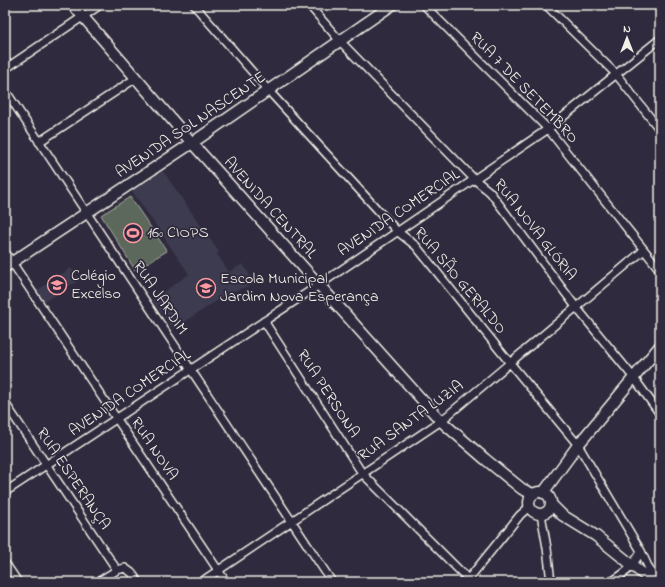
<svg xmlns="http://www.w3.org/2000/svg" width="665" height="587" font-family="'Indie Flower',sans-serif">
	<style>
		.built { fill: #3e3a50 }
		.green { fill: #5d685c; stroke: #a8aca2 }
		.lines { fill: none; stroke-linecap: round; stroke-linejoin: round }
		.street-casing { stroke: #f4f1e8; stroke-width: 10 }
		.secondary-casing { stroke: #f4f1e8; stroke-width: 13 }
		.street { stroke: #2f2a3d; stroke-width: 7 }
		.secondary { stroke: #2f2a3d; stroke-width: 10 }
		.labels { text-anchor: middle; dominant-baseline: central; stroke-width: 3.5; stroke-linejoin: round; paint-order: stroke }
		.street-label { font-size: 16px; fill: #f4f1e8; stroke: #2f2a3d }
		.poi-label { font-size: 16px; fill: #f4f1e8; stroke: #2f2a3d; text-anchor: start }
	</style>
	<rect width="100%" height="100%" fill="#2f2a3d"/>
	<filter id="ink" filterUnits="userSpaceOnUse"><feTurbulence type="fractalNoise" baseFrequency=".025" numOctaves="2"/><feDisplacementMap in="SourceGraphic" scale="8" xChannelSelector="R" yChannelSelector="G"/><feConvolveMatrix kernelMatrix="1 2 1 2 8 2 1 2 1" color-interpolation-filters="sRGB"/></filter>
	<g filter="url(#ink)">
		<path class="built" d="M163 171 219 252 217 254 229 272 243 264 255 284 231 292 173 329 152 300 189 274 132 191Z
			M71 268 79 280 44 302 36 291Z"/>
		<path class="green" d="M130 197 167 251 135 270 101 215Z"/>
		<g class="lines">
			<g class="street-casing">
				<path id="street" d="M194 5 268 90 397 231 416 246 510 363 578 445 641 551 655 582
					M309 5 340 41 474 179 490 192 576 307 634 378 660 414
					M424 5 548 129 660 270
					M546 5 616 74 660 130
					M5 69 100 5
					M5 90 332 582
					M39 142 136 78
					M5 252 226 582
					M264 321 362 473 471 582
					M5 403 117 570
					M5 492 319 285 548 129 660 39
					M541 514 547 548 551 582
					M5 563 18 582
					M98 582 117 570 125 568 132 573 138 582
					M201 582 441 421 644 250
					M466 582 520 515 529 507
					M611 582C627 572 632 568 641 551"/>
			</g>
			<g class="secondary-casing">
				<path id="secondary" d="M73 5 192 143 441 421 485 459 522 489 533 494
					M5 267 192 143 392 5
					M529 503a11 11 0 1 1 22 0a11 11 0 1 1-22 0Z
					M543 493 578 445 660 346
					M551 504 562 515 596 536 653 582"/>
			</g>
			<use href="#street" class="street"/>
			<use href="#secondary" class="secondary"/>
		</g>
	</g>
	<defs>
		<g id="stadium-ring" transform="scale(1)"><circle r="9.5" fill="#2f2a3d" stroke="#ff9aa2" stroke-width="1.5"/><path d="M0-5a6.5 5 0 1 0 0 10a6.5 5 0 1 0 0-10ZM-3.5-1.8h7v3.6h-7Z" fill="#ff9aa2"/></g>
		<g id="school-ring" transform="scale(1)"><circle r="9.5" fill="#2f2a3d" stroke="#ff9aa2" stroke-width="1.5"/><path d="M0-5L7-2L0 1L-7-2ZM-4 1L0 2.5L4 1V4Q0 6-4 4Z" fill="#ff9aa2"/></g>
	</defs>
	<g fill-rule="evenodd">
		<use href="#stadium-ring" x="133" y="233"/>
		<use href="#school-ring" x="57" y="285"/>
		<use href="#school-ring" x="206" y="288"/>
	</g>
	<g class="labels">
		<g class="street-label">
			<text transform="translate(524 88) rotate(46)">RUA 7 DE SETEMBRO</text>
			<text transform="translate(191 125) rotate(-34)">AVENIDA SOL NASCENTE</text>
			<text transform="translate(270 208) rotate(48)">AVENIDA CENTRAL</text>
			<text transform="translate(399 213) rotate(-34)">AVENIDA COMERCIAL</text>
			<text transform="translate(535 230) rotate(52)">RUA NOVA GLÓRIA</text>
			<text transform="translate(460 281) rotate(50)">RUA SÃO GERALDO</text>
			<text transform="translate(160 298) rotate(56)">RUA JARDIM</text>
			<text transform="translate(130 393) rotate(-34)">AVENIDA COMERCIAL</text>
			<text transform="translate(328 394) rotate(57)">RUA PERSONA</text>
			<text transform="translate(411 421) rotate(-36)">RUA SANTA LUZIA</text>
			<text transform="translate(154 449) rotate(56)">RUA NOVA</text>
			<text transform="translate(73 479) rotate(56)">RUA ESPERANÇA</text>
		</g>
		<g class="poi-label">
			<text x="147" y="233">16º CIOPS</text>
			<text x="71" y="276">Colégio<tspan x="71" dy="18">Excelso</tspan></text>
			<text x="220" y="279">Escola Municipal<tspan x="220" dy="18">Jardim Nova Esperança</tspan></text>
		</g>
	</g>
	<rect width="665" height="587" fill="none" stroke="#2f2a3d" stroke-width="20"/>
	<rect x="10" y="10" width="645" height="567" fill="none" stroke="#f4f1e8" stroke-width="1.5" filter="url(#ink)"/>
	<g transform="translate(627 38)" stroke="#2f2a3d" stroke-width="3" paint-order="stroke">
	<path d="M0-3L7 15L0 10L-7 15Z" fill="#f4f1e8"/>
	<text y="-6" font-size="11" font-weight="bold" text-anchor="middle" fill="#f4f1e8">N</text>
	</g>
</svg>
